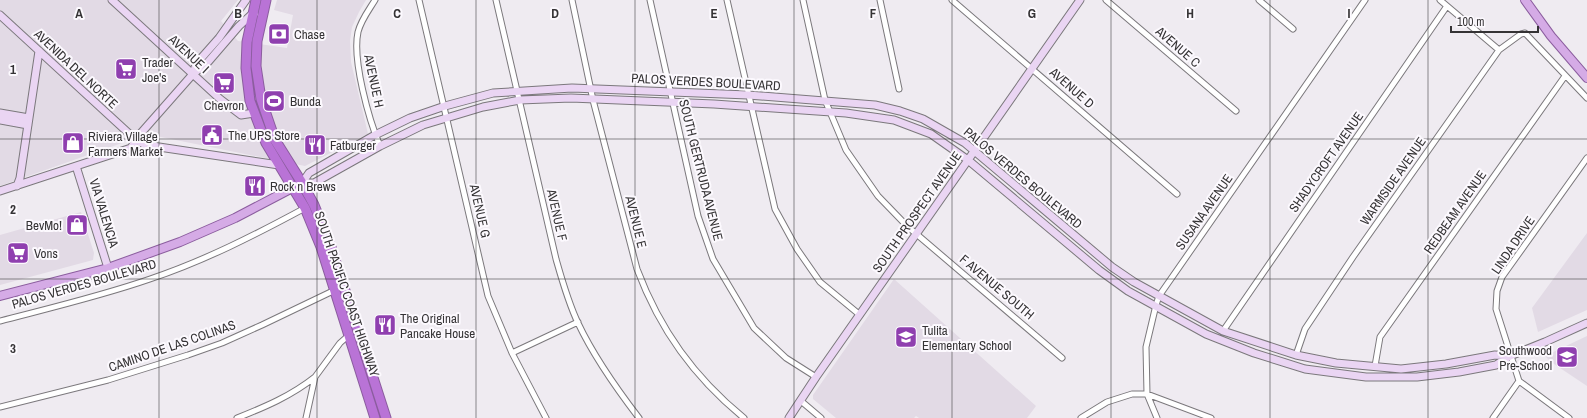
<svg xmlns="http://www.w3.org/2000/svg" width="1587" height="418" font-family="'Archivo Narrow',sans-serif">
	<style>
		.built { fill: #e2dae5 }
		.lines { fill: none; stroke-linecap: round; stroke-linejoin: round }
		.street-casing { stroke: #7b787c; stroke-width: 7 }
		.secondary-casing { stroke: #7b787c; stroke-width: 9 }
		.primary-casing { stroke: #8b5d9e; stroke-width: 10 }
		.highway-casing { stroke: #8b5d9e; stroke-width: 11 }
		.street { stroke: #fff; stroke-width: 5 }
		.secondary { stroke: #ead5f3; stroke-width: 7 }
		.primary { stroke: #d5abe6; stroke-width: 8 }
		.highway { stroke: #b973d6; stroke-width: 9 }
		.grid { fill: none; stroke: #353335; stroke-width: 1; stroke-opacity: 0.55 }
		.labels { text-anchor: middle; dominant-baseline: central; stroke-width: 4; stroke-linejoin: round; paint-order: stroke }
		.poi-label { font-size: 13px; fill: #353335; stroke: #fcf9fe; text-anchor: start }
		.street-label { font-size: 13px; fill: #353335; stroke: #fcf9fe }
		.grid-label { font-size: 13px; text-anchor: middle; font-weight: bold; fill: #353335; stroke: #fcf9fe; stroke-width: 4; stroke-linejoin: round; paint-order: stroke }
	</style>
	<rect width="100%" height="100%" fill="#efebf1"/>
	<path class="built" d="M0 0H238L221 21 238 41 287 48 293 15 274 10 277 0H366L359 12 352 27 350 41 351 62 368 134 305 166 161 137 135 134 122 143 0 186Z
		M81 212 94 253 93 260 0 285V235Z
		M1587 233V310L1538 332 1532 308Z
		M894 279 1036 406 1027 418H919L916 416 914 418H836L813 399V395Z
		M1587 336V386L1551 362 1545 356Z"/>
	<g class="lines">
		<g class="street-casing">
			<path id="street" d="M375 0C369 10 361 20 358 32 352 60 369 120 380 146
				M419 0 488 296 512 353 546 418
				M496 0 556 259C562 280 568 302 578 323 594 357 616 388 639 418
				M572 0 593 100 637 269C660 330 694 377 744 418
				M650 0 698 216 713 259 754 328 786 358 816 377
				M727 0 775 209 797 249 820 282 860 315
				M803 0 825 100 846 150 878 196 907 226 1062 358
				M880 0 899 89
				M952 0 1177 194
				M1106 0 1236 111
				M1259 0 1293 29
				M1440 0 1499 50
				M0 321C50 308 101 296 150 279 204 261 255 235 305 208
				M1223 331 1447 6
				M512 353 578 322
				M1296 355 1305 329 1353 257 1499 50 1521 34 1525 33 1587 98
				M1375 366 1380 337 1565 76
				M1519 381 1569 418
				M801 401 821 418
				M0 407 108 380 188 355 222 343 262 325 335 290
				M237 418C265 407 291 396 315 377
				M306 418 315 377 340 343 349 335
				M1081 418 1107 402 1132 394H1147L1211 418
				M1157 418 1147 394 1146 347 1156 305 1159 296 1365 0
				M1493 418 1519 381 1496 309 1497 291 1502 277 1587 158"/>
		</g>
		<g class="secondary-casing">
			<path id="secondary" d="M112 0 220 99 241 115 254 113
				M0 15 136 140 146 145 159 147 279 165
				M193 74 196 64 219 38 246 0
				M0 113 29 118
				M0 120 28 125
				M76 166 108 268
				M302 183H314L380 146 423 125 483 107 520 100 571 98 714 104 846 113 894 120 931 134 968 160 1099 270 1128 291 1206 334 1254 353 1305 369 1366 377H1417L1459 372 1496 365 1510 356 1545 342 1587 323
				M302 183 309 173 375 135 410 118 445 106 493 93 572 88 748 95 875 105 900 111 923 119 965 143 1112 267 1134 282 1223 331 1296 355 1336 363 1401 369 1446 364 1495 355 1510 356
				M17 186 20 178 39 51
				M0 191 131 148 141 133 193 74 208 62 239 26 251 15 254 14
				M789 418 816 377 1080 0"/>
		</g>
		<g class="primary-casing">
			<path id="primary" d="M1525 0 1551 36 1587 78
				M0 296 108 268 180 242 235 218 298 185"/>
		</g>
		<g class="highway-casing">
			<path id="highway" d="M256 0 247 42 246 68 250 101 266 143 305 208 321 247 375 418
				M266 0 257 41 256 66 261 99 275 140 302 183 314 205 330 244 386 418"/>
		</g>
		<use href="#street" class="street"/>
		<use href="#secondary" class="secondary"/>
		<use href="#primary" class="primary"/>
		<use href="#highway" class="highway"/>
	</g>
	<path class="grid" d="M159 0V418M317 0V418M476 0V418M635 0V418M794 0V418M952 0V418M1111 0V418M1270 0V418M1428 0V418M0 139H1587M0 279H1587"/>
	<defs>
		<g id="bank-square" transform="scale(1.15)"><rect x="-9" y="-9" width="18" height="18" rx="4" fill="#8f3faf" stroke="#fcf9fe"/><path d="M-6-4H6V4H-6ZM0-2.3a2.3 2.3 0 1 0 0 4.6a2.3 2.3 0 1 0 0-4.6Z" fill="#fff"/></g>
		<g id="supermarket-square" transform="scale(1.15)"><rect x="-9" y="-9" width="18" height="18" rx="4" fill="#8f3faf" stroke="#fcf9fe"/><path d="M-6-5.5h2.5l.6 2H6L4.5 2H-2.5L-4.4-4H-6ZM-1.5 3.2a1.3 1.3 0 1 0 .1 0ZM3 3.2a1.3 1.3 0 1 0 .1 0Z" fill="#fff"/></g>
		<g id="stadium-square" transform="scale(1.15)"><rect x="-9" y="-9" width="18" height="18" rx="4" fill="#8f3faf" stroke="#fcf9fe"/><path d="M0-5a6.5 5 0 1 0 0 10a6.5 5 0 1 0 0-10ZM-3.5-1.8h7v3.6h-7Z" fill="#fff"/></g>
		<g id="civic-square" transform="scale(1.15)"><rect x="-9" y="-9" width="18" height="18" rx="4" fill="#8f3faf" stroke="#fcf9fe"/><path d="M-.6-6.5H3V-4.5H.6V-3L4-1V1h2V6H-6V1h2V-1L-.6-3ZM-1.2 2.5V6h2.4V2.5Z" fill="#fff"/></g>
		<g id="shop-square" transform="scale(1.15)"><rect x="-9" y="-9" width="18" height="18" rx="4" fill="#8f3faf" stroke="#fcf9fe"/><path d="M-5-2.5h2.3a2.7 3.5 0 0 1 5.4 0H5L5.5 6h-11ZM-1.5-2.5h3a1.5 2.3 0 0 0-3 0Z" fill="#fff"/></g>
		<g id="restaurant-square" transform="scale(1.15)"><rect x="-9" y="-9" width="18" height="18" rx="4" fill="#8f3faf" stroke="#fcf9fe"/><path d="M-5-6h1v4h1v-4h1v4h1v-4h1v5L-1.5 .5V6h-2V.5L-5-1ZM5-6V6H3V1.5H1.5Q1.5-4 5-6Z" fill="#fff"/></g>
		<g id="school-square" transform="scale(1.15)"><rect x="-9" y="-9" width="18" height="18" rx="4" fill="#8f3faf" stroke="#fcf9fe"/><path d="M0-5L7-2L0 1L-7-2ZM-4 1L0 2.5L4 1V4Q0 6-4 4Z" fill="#fff"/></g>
	</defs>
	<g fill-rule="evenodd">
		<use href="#bank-square" x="279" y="34"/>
		<use href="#supermarket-square" x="126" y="69"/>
		<use href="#supermarket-square" x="224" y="83"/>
		<use href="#stadium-square" x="274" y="101"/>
		<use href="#civic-square" x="212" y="135"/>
		<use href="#shop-square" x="73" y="143"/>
		<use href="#restaurant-square" x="315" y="145"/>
		<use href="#restaurant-square" x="255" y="186"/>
		<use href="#shop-square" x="77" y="225"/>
		<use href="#supermarket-square" x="18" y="253"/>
		<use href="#restaurant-square" x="385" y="325"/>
		<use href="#school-square" x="906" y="337"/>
		<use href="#school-square" x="1567" y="357"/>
	</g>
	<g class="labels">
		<g class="poi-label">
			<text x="294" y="34">Chase</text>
			<text x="142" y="62">Trader<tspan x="142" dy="15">Joe's</tspan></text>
			<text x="290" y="101">Bunda</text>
			<text x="224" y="105" text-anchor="middle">Chevron</text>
			<text x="228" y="135">The UPS Store</text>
			<text x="88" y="136">Riviera Village<tspan x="88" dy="15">Farmers Market</tspan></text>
			<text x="330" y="145">Fatburger</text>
			<text x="270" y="186">Rock n Brews</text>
			<text x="62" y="225" text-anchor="end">BevMo!</text>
			<text x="34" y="253">Vons</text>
			<text x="400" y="318">The Original<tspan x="400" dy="15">Pancake House</tspan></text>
			<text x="922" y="330">Tulita<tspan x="922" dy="15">Elementary School</tspan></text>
			<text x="1552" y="350" text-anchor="end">Southwood<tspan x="1552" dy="15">Pre-School</tspan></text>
		</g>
		<g class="street-label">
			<text transform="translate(1178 47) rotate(41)">AVENUE C</text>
			<text transform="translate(189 54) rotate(43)">AVENUE I</text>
			<text transform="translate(76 69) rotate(43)">AVENIDA DEL NORTE</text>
			<text transform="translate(374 81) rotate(78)">AVENUE H</text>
			<text transform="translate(706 82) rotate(3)">PALOS VERDES BOULEVARD</text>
			<text transform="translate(1072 88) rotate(41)">AVENUE D</text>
			<text transform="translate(1326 162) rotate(-55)">SHADYCROFT AVENUE</text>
			<text transform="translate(701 170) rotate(76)">SOUTH GERTRUDA AVENUE</text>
			<text transform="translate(1023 178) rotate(40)">PALOS VERDES BOULEVARD</text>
			<text transform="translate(1393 181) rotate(-55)">WARMSIDE AVENUE</text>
			<text transform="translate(480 211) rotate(77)">AVENUE G</text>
			<text transform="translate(917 212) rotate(-55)">SOUTH PROSPECT AVENUE</text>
			<text transform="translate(1204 212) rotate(-55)">SUSANA AVENUE</text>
			<text transform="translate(1455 212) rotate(-55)">REDBEAM AVENUE</text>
			<text transform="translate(104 213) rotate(73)">VIA VALENCIA</text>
			<text transform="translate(557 215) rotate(77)">AVENUE F</text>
			<text transform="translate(636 222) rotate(76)">AVENUE E</text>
			<text transform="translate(1513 245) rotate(-56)">LINDA DRIVE</text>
			<text transform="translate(84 284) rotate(-16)">PALOS VERDES BOULEVARD</text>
			<text transform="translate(997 287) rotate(40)">F AVENUE SOUTH</text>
			<text transform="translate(347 294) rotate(71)">SOUTH PACIFIC COAST HIGHWAY</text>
			<text transform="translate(172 346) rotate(-19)">CAMINO DE LAS COLINAS</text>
		</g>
	</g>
	<g class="grid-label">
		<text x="79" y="18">A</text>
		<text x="238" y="18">B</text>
		<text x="397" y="18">C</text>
		<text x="555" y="18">D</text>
		<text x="714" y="18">E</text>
		<text x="873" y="18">F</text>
		<text x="1032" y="18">G</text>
		<text x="1190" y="18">H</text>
		<text x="1349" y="18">I</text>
		<text x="13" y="74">1</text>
		<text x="13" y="214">2</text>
		<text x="13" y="353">3</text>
	</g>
	<path d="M1451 26v6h87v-6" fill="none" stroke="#353335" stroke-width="2"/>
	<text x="1457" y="26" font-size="12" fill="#353335" stroke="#fcf9fe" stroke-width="3" paint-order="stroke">100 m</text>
</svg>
